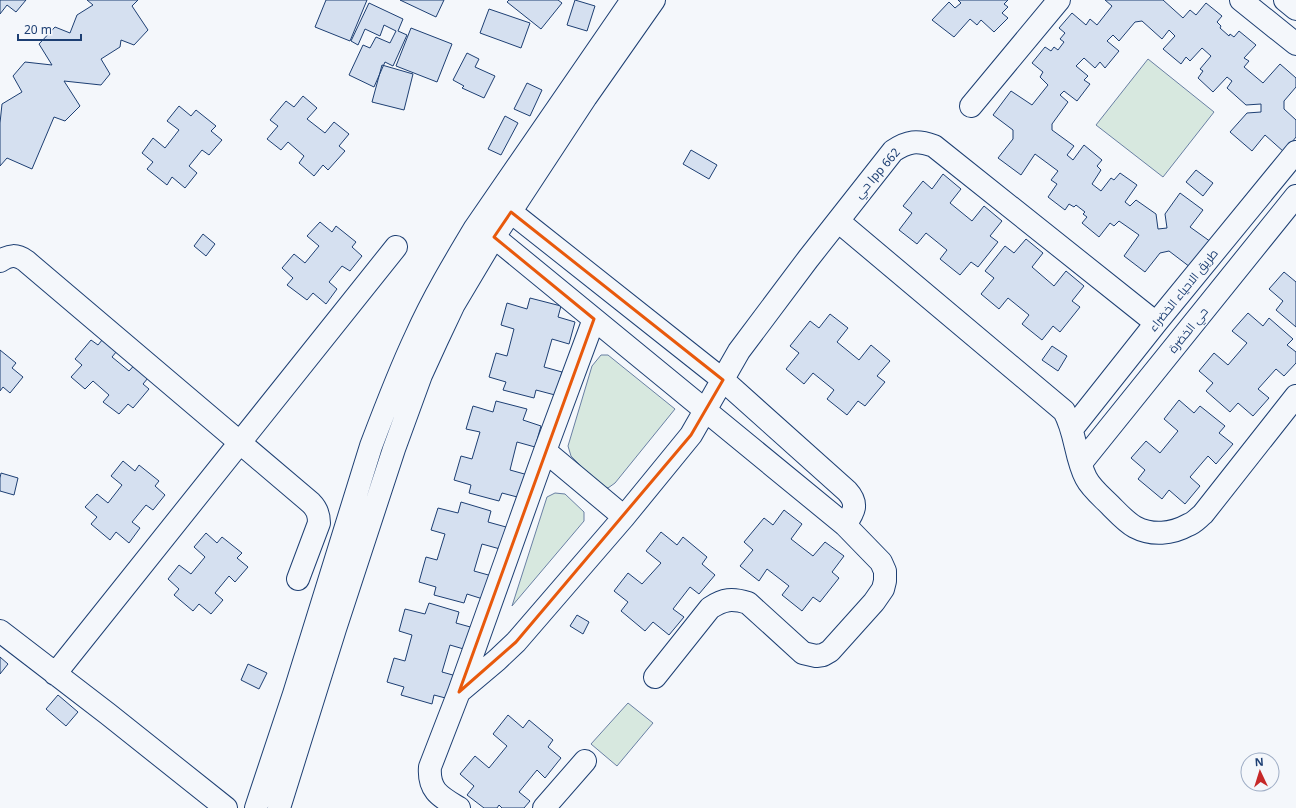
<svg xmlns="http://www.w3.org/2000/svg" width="1296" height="808" font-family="'Noto Sans',Cairo,sans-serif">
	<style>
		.green { fill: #d7e8df; stroke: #687fa3 }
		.building { fill: #d5e0f0; stroke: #1d3f73 }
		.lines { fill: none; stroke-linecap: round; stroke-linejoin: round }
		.minor-casing { stroke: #1d3f73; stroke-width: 24 }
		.major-casing { stroke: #1d3f73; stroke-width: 24 }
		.minor { stroke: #f4f7fb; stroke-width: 22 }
		.major { stroke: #f4f7fb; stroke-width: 22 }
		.marked { fill: none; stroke: #e8590c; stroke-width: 3; stroke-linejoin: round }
		.labels { text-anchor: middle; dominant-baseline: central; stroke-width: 3; stroke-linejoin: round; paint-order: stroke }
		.street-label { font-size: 12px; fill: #1d3f73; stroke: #f4f7fb }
	</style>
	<rect width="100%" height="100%" fill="#f4f7fb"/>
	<path class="green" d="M1148 59 1214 112 1163 177 1096 125Z
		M601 355H608L675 409 615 483 608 488 599 484 571 456 568 446 592 366Z
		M555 493 565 494 584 512V521L512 606 547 497Z
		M628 703 653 723 617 766 591 744Z"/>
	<path class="building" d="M0 0H26L16 12 7 5 0 14Z
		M87 0H138L132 6 148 30 134 45 121 40 120 47 101 59 110 74 101 85 64 81 80 106 65 121 54 117 32 169 7 158 0 166V123L2 104 22 92 13 76 25 62 52 65 39 44 55 27 70 33 77 15 93 5Z
		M326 0H367L350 41 315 27Z
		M400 0H444L436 17Z
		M509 0H558L562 3 541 29 507 2Z
		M575 0 595 6 587 31 567 25Z
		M958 0H1008L1004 4 1008 7 1002 13 1008 18 994 32 981 20 977 25 970 19 954 37 932 20 949 2 955 8 961 3Z
		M1105 0H1163L1183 18 1190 10 1196 15 1206 3 1222 16 1217 22 1221 26 1220 28 1229 36 1230 34 1234 37 1239 31 1256 45 1244 58 1249 61 1244 67 1263 83 1280 64 1296 78V87L1284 101V109L1296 120V137L1284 152 1265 135 1252 151 1230 132 1247 113 1261 112V104L1246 105 1227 88 1232 81 1227 77 1213 92 1198 78 1203 71 1200 69 1211 56 1202 48 1190 61 1186 57 1181 64 1163 49 1175 36 1169 30 1162 39 1142 21 1135 22 1119 41 1113 35 1107 41 1119 51 1105 68 1100 62 1095 68 1084 58 1076 66 1088 76 1084 80 1090 84 1077 101 1064 91 1060 95 1068 102 1052 124V130L1074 146 1067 155 1073 160 1084 145 1102 160 1097 166 1101 170 1092 184 1101 191 1111 178 1114 180 1120 173 1137 185 1125 202 1130 206 1136 200 1156 214 1158 229 1167 228 1165 214 1180 193 1203 210 1190 227 1211 242 1190 267 1169 251 1160 253 1145 272 1124 256 1139 235 1119 221 1114 226 1110 223 1099 237 1082 223 1087 217 1083 214 1085 212 1076 205 1074 207 1069 204 1065 210 1048 197 1057 184 1051 180 1058 171 1035 154 1021 175 998 158 1013 139V130L993 115 1011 91 1032 105 1048 85 1040 77 1043 72 1032 63 1045 47 1051 51 1054 47 1058 50 1064 42 1060 39 1065 33 1059 28 1072 13 1086 25 1090 19 1097 25 1112 6Z
		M369 3 403 19 398 31 407 35 393 66 385 62 374 87 349 75 363 45 370 48 376 37 390 43 396 31 384 25 380 36 365 29 358 45 351 41Z
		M489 9 530 23 521 48 480 33Z
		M411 28 452 44 437 82 396 66Z
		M467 53 479 59 475 67 495 76 484 98 462 88 464 86 453 80Z
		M382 65 413 74 404 110 372 102Z
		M527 83 542 90 530 116 514 109Z
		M303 96 317 108 307 119 325 133 334 122 349 134 339 146 345 151 328 170 323 165 314 176 299 163 304 156 288 142 281 150 267 139 278 126 270 120 286 101 294 107Z
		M179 106 191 116 196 110 216 126 211 131 222 140 209 155 202 150 189 166 197 173 185 188 172 177 167 185 147 169 153 162 142 153 153 138 165 148 179 130 167 121Z
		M505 116 518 123 501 155 488 149Z
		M691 150 717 165 709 179 683 164Z
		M1196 170 1213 183 1203 196 1186 182Z
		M943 174 961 189 950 203 972 221 984 206 1002 221 990 236 998 242 978 267 971 262 960 275 940 259 947 250 926 233 917 244 899 230 912 213 903 206 923 181 932 189Z
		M320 222 332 232 336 226 356 242 352 247 362 256 350 271 342 266 329 282 337 289 326 304 313 293 307 300 287 285 293 278 282 268 294 254 305 263 319 246 307 236Z
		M203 234 215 244 206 256 194 246Z
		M1026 239 1043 253 1032 267 1054 286 1066 271 1084 286 1072 301 1080 307 1060 332 1053 326 1042 340 1022 324 1029 315 1008 298 999 309 981 294 994 278 985 271 1005 246 1014 253Z
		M1284 272 1296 282V327L1276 310 1283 301 1269 289Z
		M530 298 561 306 558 317 575 322 569 344 552 339 544 367 562 372 555 395 536 390 534 398 503 390 506 382 489 377 496 353 507 356 514 329 501 325 507 303 527 309Z
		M1248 313 1263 326 1269 318 1293 339 1287 345 1296 352V363L1284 376 1276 369 1258 389 1269 398 1253 416 1238 403 1230 412 1206 391 1213 383 1199 371 1214 353 1228 365 1247 343 1232 331Z
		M830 314 848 328 837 342 859 360 871 345 890 361 877 376 885 382 865 406 858 401 847 415 827 399 834 390 813 373 804 384 786 369 799 353 790 346 810 321 819 328Z
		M107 334 121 346 112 357 129 371 139 360 153 372 143 384 149 389 133 408 128 404 119 414 103 402 109 395 93 381 85 389 71 377 82 365 75 359 91 340 98 345Z
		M1052 346 1067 356 1058 371 1042 360Z
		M0 350 16 363 12 368 23 377 10 393 3 387 0 391Z
		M1179 400 1194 413 1200 406 1225 426 1219 433 1233 444 1216 464 1208 456 1190 477 1200 486 1185 504 1169 490 1162 499 1138 479 1145 470 1131 458 1146 441 1160 453 1178 431 1164 419Z
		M496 401 527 409 523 420 541 426 535 447 517 442 510 470 528 475 521 498 502 493 499 501 469 493 471 485 454 480 461 456 472 459 480 432 466 429 473 406 493 412Z
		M123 461 135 471 139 465 159 481 155 486 165 495 153 510 146 505 132 522 140 528 129 543 116 532 110 540 91 524 97 517 85 507 97 494 108 503 122 485 111 476Z
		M1 473 18 478 14 495 0 491V478Z
		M461 502 491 511 488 522 506 527 500 549 482 544 474 571 492 576 486 600 467 594 464 603 434 595 436 587 419 582 426 557 437 560 445 534 431 530 438 508 458 513Z
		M784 510 802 524 791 539 813 556 825 542 844 556 832 572 839 578 820 602 813 597 802 611 782 595 789 586 767 569 759 581 740 566 753 550 744 542 764 518 773 525Z
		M661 532 677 545 683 537 707 557 702 564 715 575 699 594 690 587 673 609 684 617 669 635 653 622 645 631 621 611 628 602 614 591 628 573 642 584 661 563 646 551Z
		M206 533 217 543 222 537 242 553 237 558 248 567 235 582 229 576 215 593 223 600 211 614 199 604 193 611 174 595 179 589 168 579 179 565 191 574 205 557 194 547Z
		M429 603 459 612 456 623 474 628 467 650 450 645 442 672 460 677 453 700 434 695 432 704 401 695 404 687 387 682 394 658 405 661 412 635 399 631 405 609 425 614Z
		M577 615 589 622 583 634 570 626Z
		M0 657 8 664 0 674Z
		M248 664 267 673 259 689 241 680Z
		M58 695 78 712 66 726 46 709Z
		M508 715 523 728 529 720 553 740 548 747 561 758 545 778 537 770 519 792 530 801 524 808H502L499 805 497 808H484L467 795 474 786 460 774 475 756 489 768 507 746 493 734Z"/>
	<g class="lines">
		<g class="minor-casing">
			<path id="minor" d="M1241 0 1296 44
				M1285 0 1296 9
				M971 106 1059 0
				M511 212 723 380 847 491C859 504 854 512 845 525
				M838 221 1064 411C1076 432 1075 457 1086 478 1091 488 1102 497 1110 505 1118 513 1126 522 1135 527 1152 536 1172 534 1188 525 1194 523 1198 518 1203 514L1296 396
				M494 237 845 525 881 562 885 571V581L883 589 874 602 830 651 823 655 816 656 803 653 748 603C732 598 724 599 710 608L655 677
				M0 261C10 255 16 254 26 261L311 503C317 509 319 514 319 523L298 579
				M1072 429 1156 323 1296 152
				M545 451 624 517
				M1081 463 1296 196
				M0 631 108 714 226 808
				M55 674 396 247
				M459 692 497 660 516 642 624 517 691 435 739 351 808 259 893 151C908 141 917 140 934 146L1156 323
				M459 808C441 797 428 791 430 767L459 692 545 451 594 319
				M544 808 585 761"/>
		</g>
		<g class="major-casing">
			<path id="major" d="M256 808 294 694 371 446C385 409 399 372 416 336 433 298 454 263 475 228L632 0
				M279 808 335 629 394 449 421 375 437 340 454 304 494 237 586 97 654 0"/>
		</g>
		<use href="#minor" class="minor"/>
		<use href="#major" class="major"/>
	</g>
	<path class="marked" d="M511 212 723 380 691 435 516 642 459 692 594 319 494 237Z"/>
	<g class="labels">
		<g class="street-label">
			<text transform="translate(877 173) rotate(-49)">حي lpp 662</text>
			<text transform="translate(1183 290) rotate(-51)">طريق الاحياء الخضراء</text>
			<text transform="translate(1188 330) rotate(-51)">حي الخضرة</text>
		</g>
	</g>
	<g transform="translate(1260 772) rotate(356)"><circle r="19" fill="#f4f7fb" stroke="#9eadc5"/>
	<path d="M0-3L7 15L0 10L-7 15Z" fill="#c62828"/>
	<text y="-6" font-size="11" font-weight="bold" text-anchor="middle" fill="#1d3f73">N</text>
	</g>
	<path d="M18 34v6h63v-6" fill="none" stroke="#1d3f73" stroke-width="2"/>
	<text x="24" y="34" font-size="12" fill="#1d3f73" stroke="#f4f7fb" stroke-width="3" paint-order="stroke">20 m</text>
</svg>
